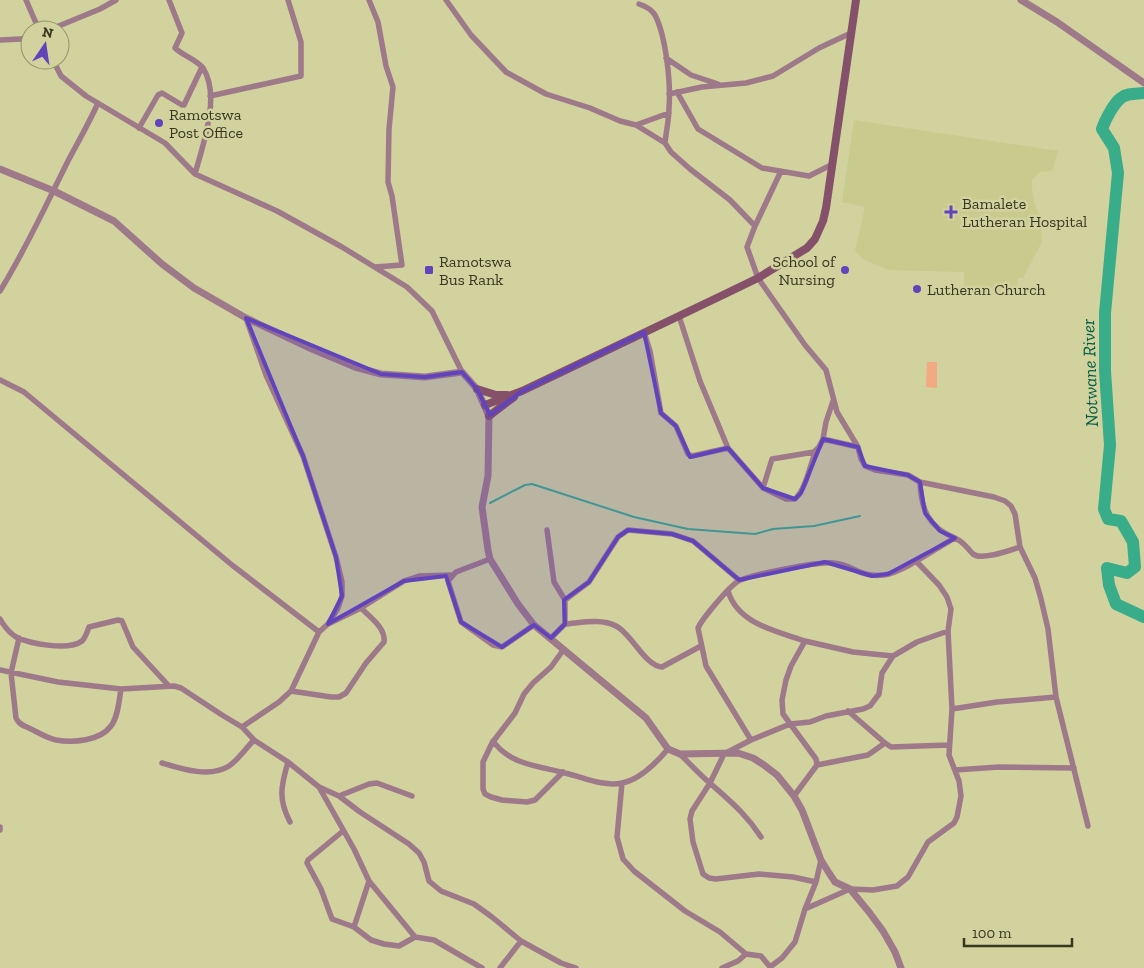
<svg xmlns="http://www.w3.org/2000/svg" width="1144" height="968" font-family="'Zilla Slab',serif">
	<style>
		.built { fill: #c9cb8e }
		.grass { fill: #f3a981 }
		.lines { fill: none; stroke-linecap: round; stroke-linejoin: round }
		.stream { stroke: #39ac89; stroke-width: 2 }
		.river { stroke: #39ac89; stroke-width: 12 }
		.minor { stroke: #9e798a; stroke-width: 5.5 }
		.tertiary { stroke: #9e798a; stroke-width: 7 }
		.secondary { stroke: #84506a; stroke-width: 8 }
		.marked { fill: #6143bc; fill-opacity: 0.2; stroke: #6143bc; stroke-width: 4; stroke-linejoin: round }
		.poi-dot { fill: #6143bc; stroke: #d1d29d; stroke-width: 2 }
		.labels { text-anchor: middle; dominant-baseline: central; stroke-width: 5; stroke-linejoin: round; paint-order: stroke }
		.poi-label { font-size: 16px; fill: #373822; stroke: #d1d29d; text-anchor: start }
		.water-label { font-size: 18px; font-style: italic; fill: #005e47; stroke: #d1d29d }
	</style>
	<rect width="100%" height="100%" fill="#d1d29d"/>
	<path class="built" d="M854 120 1058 151 1052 171 1040 172 1032 180V188L1035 206 1041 218 1042 242 1023 278H1018L1017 294 964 295V272L888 270 863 259 855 251 865 207 842 202Z"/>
	<path class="grass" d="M927 362H937V388L926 387Z"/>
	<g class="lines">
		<path class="stream" d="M490 503 525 485 532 484 634 517 688 529 755 534 773 529 814 526 860 516"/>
		<path class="river" d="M1144 93C1136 94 1127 93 1121 98 1114 103 1105 120 1102 129L1114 148 1118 173 1105 313V371L1110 445 1104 509 1108 519 1121 521 1133 542 1135 567 1127 573 1107 568 1109 585 1116 604 1144 617"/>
		<path class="minor" d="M26 0 39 30
			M169 0 182 33 175 48C182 55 197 60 203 68 221 96 203 144 195 174
			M369 0 378 22 386 66 393 87 389 129 388 182 392 196 402 265 375 267
			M446 0 471 35 506 72 546 94 590 108 620 121 636 125 665 143 671 152 690 169 730 200 755 226
			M639 4C645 6 651 9 655 15 666 36 671 84 669 108 669 120 666 132 665 143
			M49 30 100 9 116 0
			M0 40 21 39 30 36
			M666 58 691 75 718 84
			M53 60 61 76 86 96 165 143 195 174 277 211 342 247 407 287 432 311 462 372
			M677 92 698 129 762 168 809 176 833 164
			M669 94 702 87 746 83 773 76 819 48 851 33
			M210 96 301 76V42L288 0
			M636 125 669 113
			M139 128 158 95 162 93 182 105H184L202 67
			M781 171 755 226 747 247 758 278 805 345 826 370 837 412 858 447
			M0 291C26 249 46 205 68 161 78 142 89 123 98 103
			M679 316 700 381 728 448 763 488 786 499H795C806 489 810 465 816 450
			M246 318 266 375 303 456 336 557 342 582V596L338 608 328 624
			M644 332 650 351 661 413 676 426 688 454 692 456 728 448
			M0 380 24 392 232 565 319 632
			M823 439 826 422 833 401
			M920 482C921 509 928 527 955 538
			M763 488 772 459 814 452 819 447 823 439 858 447 861 459 865 466 875 470 908 475 920 482 994 497 1005 501 1011 506 1015 514 1020 547 1035 578 1041 599 1048 629 1056 697 1088 826
			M547 530 554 582 565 600
			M490 559 456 572 448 581 461 622 493 645 502 647 534 625
			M728 591C738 624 776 631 805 641L791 666 786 680 782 700 783 714 816 759 817 765 794 796
			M0 619C4 626 10 633 16 637 30 644 69 651 82 641 86 637 87 632 89 627L118 620 122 621 133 647 168 685
			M565 624V600L589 582 618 537 628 530 672 534 693 541 739 580
			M19 638 11 673 16 718C19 725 25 726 31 729 39 733 47 738 56 740 73 743 100 741 111 726 118 717 119 701 121 689
			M551 638 565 624C580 623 601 618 616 626 631 633 645 666 662 667L701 646
			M805 641 853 652 893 656 917 642 948 631
			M0 670 58 682 121 689 174 686 181 688 222 715 242 727 254 740 288 762 319 787 354 849 369 881 415 937 434 940 482 968
			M291 691 331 697H339L346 693 366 663 384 642C386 628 370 617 361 608
			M952 709 997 702 1056 697
			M848 711 885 743 891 747 949 745
			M242 727 279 702 291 691 319 632 328 624 361 608 404 581 419 576 452 575
			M751 740 706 666 698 628C702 619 728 588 737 582 747 575 820 561 834 563 854 565 859 578 884 575 904 572 936 548 955 538 964 542 967 548 973 554 982 561 1010 550 1020 547
			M493 741C510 765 539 766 565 773 583 777 603 787 622 783 639 780 657 762 668 749
			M680 754C690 764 700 775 711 784 731 802 746 814 761 837
			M288 762C281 786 278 799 290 822
			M162 763C182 769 210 778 229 766 238 760 246 748 254 740
			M817 765 868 755 885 743
			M955 770 999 767 1074 768
			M563 772 535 800 527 802 502 800 491 797 485 794 483 789V762L492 743 515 713 524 694 533 683 551 667 564 649
			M622 783 617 837 623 859 634 871 685 911 720 932 746 954
			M319 787 339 796 360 812 409 844 419 853 424 862 429 881 441 891 474 904 492 917 521 941 561 963 576 968
			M339 796 369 784 377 783 412 796
			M0 827V830
			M343 831 308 860 307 863 321 889 332 919 354 927 371 940 384 944 399 946 415 937
			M816 882 793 877 759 874 716 879 709 878 703 874 693 842 690 819 692 811 710 783 724 754 751 740 790 724 810 722 826 716 863 709 870 706 879 694 882 673 893 656
			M805 909 850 889 873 890 897 886 908 877 928 842 954 823 957 817 961 796 959 781 949 755 952 709 948 631 951 609 947 597 939 585 916 561
			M354 927 369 881
			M770 967 782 958 795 942 805 909 816 882 821 860
			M500 968 521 941
			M722 968 738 961 746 954 761 956 771 968"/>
		<path class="tertiary" d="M1021 0 1057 22 1144 83
			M0 169 54 191 114 221 162 264 194 288 246 318 312 349 355 367 381 374 425 377 462 372 477 389 489 416 488 476 482 507 488 550 490 559 518 604 534 625 646 718 668 749 680 754 738 753 753 758 764 765 777 775 794 796 802 810 821 860 829 873 835 882 850 889 869 912 883 931 895 952 901 968"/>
		<path class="secondary" d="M477 389 496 395H507
			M485 405 522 391 725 294 758 278 807 248 815 239 823 221 826 208 856 0
			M489 416 514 397"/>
	</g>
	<path class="marked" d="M246 318 381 374 425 377 462 372 477 389 490 415 522 391 644 332 661 413 676 426 690 457 728 448 763 488 795 499 801 493 823 439 858 447 865 466 908 475 920 482 925 513 940 531 955 538 888 574 872 576 825 562 739 580 693 541 672 534 628 530 618 537 589 582 564 600 565 624 551 638 534 625 502 647 461 622 446 576 404 581 328 624 342 596 336 557 303 456Z"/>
	<g class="poi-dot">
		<circle cx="159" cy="123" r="5"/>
		<path d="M948.5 204.5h5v5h5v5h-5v5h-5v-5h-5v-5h5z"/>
		<rect x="424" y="265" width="10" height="10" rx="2.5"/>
		<circle cx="845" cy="270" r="5"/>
		<circle cx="917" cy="289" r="5"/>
	</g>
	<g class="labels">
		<g class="poi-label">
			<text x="169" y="114">Ramotswa<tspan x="169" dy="18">Post Office</tspan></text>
			<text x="962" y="203">Bamalete<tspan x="962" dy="18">Lutheran Hospital</tspan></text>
			<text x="439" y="261">Ramotswa<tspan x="439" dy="18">Bus Rank</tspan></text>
			<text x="835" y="261" text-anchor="end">School of<tspan x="835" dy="18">Nursing</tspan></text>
			<text x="927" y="289">Lutheran Church</text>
		</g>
		<g class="water-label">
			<text transform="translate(1090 373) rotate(-92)">Notwane River</text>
		</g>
	</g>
	<g transform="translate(45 45) rotate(13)"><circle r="24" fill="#d1d29d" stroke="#93946c"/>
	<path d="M0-4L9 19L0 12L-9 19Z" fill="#6143bc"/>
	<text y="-8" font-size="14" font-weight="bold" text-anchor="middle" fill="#373822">N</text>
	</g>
	<path d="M964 938v8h108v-8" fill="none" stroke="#373822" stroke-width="2.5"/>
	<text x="972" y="938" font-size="15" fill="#373822" stroke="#d1d29d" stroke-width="4" paint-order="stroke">100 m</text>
</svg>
